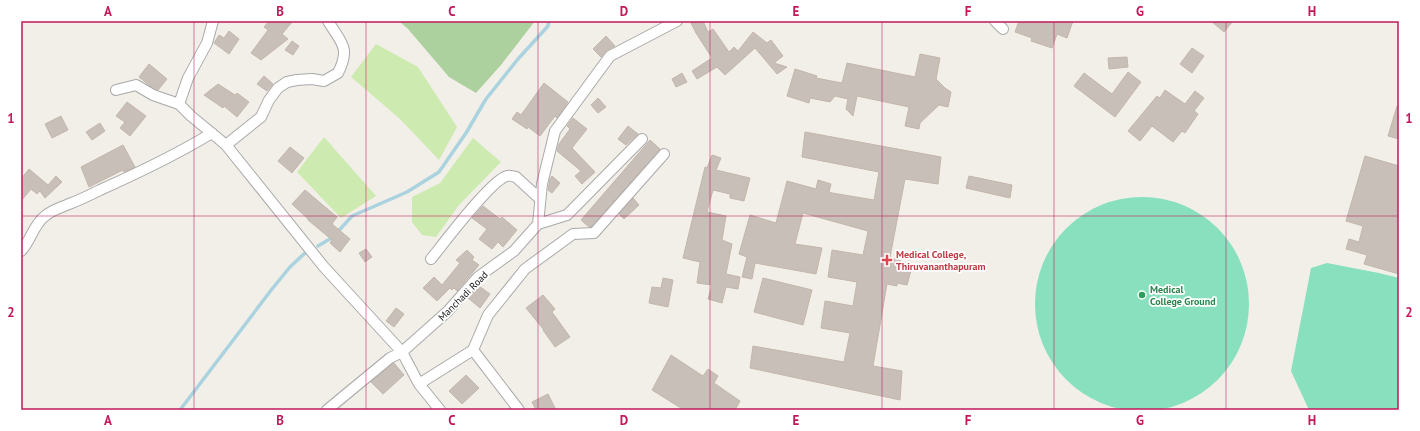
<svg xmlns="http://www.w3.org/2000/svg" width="1420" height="431" font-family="'PT Sans',sans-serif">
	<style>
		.grass { fill: #cdebb0 }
		.forest { fill: #add19e }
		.pitch { fill: #88e0be }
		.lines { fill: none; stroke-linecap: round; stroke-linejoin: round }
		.stream { stroke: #aad3df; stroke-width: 3.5 }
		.building { fill: #c7bfb8; stroke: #c4b6ab }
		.minor-casing { stroke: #a9a9a9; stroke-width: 12 }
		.minor { stroke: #fff; stroke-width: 10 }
		.grid { fill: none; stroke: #c2185b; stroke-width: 1; stroke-opacity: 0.55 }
		.health-dot { fill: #e0444e; stroke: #fff; stroke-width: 1.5 }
		.leisure-dot { fill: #2e9e5b; stroke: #fff; stroke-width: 1.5 }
		.labels { text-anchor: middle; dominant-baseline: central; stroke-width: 3.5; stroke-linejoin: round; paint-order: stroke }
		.health-label { font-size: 10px; font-weight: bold; fill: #be3a42; stroke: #fff; text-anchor: start }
		.leisure-label { font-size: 10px; font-weight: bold; fill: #27864d; stroke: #fff; text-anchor: start }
		.street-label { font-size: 10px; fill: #222; stroke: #fff }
		.neatline { fill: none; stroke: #c2185b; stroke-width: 1.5 }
		.grid-label { font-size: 13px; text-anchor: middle; font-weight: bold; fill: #c2185b }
	</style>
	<rect width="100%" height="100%" fill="#f2efe9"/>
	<path class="grass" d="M376 44 418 67 457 127 439 160 400 119 351 77Z
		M324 137 376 196 341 218 297 172Z
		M473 138 501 162 459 205 436 237 422 235 412 222V197L440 183Z"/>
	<path class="forest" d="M399 21H535L501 65 476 93 449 77 408 29Z"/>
	<path class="pitch" d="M1035 304a107 107 0 1 1 214 0a107 107 0 1 1-214 0Z
		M1327 263 1379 273 1399 278V410H1309L1291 371 1311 268Z"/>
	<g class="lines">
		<path class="stream" d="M318 246 333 237 352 216 407 192 439 172 466 133 486 99 518 59 548 26 549 21
			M180 410 272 289 290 267 306 252"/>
	</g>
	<path class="building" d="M269 21H293L282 34 288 39 261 60 251 53 268 30 264 27Z
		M696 21H703L708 32 713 29 729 52 734 47 738 51 753 32 767 43 771 40 783 56 774 63 787 67 777 74 755 48 725 75 717 67 697 79 692 71 712 58 696 33 691 23Z
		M1019 21H1073L1067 38 1057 34 1052 48 1031 41 1032 38 1015 32Z
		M1211 21H1233L1224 32Z
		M229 31 239 39 229 54 214 43 219 35 224 38Z
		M606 36 615 46 607 50 601 57 593 49Z
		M292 41 299 46 293 55 285 50Z
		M1192 48 1204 56 1192 73 1180 64Z
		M920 54 940 58 936 79 945 88 951 92 948 107 939 105 920 123 919 129 905 126 909 107 857 96 853 116 846 109 848 99 835 96 830 102 810 98 809 103 787 96 795 69 817 76 816 78 842 83 847 63 915 77Z
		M1127 57 1128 67 1109 69 1108 58Z
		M149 64 167 79 158 90 150 86 139 77Z
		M1128 72 1141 82 1115 117 1074 86 1084 73 1112 94Z
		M682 73 687 82 676 87 672 79Z
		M264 76 273 84 267 91 257 84Z
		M544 83 568 102 557 118 555 116 540 136 528 127 527 129 512 119 517 112 521 115Z
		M218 84 235 95 237 93 249 102 237 117 224 106 223 108 204 95Z
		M1165 90 1185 104 1195 91 1204 98 1194 111 1198 114 1185 133 1182 131 1173 142 1152 126 1140 141 1128 131 1157 96 1160 98Z
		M598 98 606 107 598 113 591 105Z
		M127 102 146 116 130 136 120 128 125 122 116 116Z
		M1397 106H1399V139L1388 136Z
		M61 116 68 130 52 138 45 124Z
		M573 118 587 129 572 148 595 172 582 184 575 176 581 171 557 151 559 144 570 129 567 126Z
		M100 123 105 131 92 140 86 132Z
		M628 126 638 134 626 145 618 139Z
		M805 132 941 157 938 184 905 179 890 257 901 261V264L912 267 907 285 897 283V286L887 284 873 366 902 371 900 400 750 368 753 346 844 362 850 333 821 328 825 301 853 306 857 282 828 277 832 250 863 255 868 231 803 213 795 244 822 248 816 274 755 263 752 279 742 277 747 257 739 254 750 215 776 223 787 181 816 189 818 180 831 184 829 192 832 193 874 200 879 172 802 157Z
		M650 140 660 149 591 227H589L581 220Z
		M123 145 135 167 124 172 123 170 89 187 81 167Z
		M290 147 304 158 292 173 278 161Z
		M712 155 721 158 716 170 750 178 744 201 730 198V194L713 190 707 212 726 216 722 240 732 244 726 274 740 277 738 289 726 287 722 303 708 299 712 285 697 283 700 262 683 258 705 167 707 168Z
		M1365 156 1399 166V274L1364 264 1367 255 1346 249 1349 239 1359 242 1363 226 1346 221Z
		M29 169 48 185 56 176 62 182 45 198 40 191 37 194 31 189 21 201V179Z
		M552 176 560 183 552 193 548 190 550 179Z
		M969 176 1012 185 1010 198 966 188Z
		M305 190 337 217 332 224 350 239 340 252 330 243 332 240 308 220V219L292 204Z
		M633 198 639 205 624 219 619 214Z
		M483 206 500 219 502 217 517 230 503 247 498 242 492 249 479 239 487 229 472 218Z
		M366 249 372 257 365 262 359 253Z
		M467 250 474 257 472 260 479 265 457 291 454 288 452 290 450 288 437 301 423 288 434 277 442 285 460 263 456 260Z
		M663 278 673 280 668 307 649 303 652 287 661 288Z
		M763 278 812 290 803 325 754 312Z
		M479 286 490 294 480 308 468 298Z
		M543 295 555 309 552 312 570 337 555 347 543 330H544L526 308Z
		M396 308 404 314 394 327 386 321Z
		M671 355 703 376 708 369 718 376 714 383 740 401 735 410H684L652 390Z
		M394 363 404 375 383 394 371 382Z
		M466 375 479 388 462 404 449 391Z
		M548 394 556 410H536L532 402Z"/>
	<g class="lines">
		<g class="minor-casing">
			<path id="minor" d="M213 21 207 43 188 78 179 104 191 116 226 145 324 267 402 352 419 384 440 410
				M995 21 1003 29
				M116 90 136 85 153 95 179 104
				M226 145 261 117 269 100 278 88 287 82 297 80 312 79 324 81 338 73C351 47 341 43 328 21
				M538 224 567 215 642 139
				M21 251C31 241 33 225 45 216 52 210 60 208 69 204 80 200 90 195 100 190 138 173 176 155 212 133
				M431 259C444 243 491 180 507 176 510 175 513 176 516 177L540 199
				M473 350 488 315 525 269 573 234 594 233 664 154
				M419 384 473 350 519 410
				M327 410 390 358 402 352 448 311 478 277 514 251 538 224 542 184 555 131 610 56 677 21"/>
		</g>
		<use href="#minor" class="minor"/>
	</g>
	<path class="grid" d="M194 21V410M366 21V410M538 21V410M710 21V410M882 21V410M1054 21V410M1226 21V410M21 216H1399"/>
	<path class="health-dot" d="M885 254h4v4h4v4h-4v4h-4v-4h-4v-4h4z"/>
	<circle class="leisure-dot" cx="1142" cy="295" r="4"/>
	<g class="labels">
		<g class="health-label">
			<text x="896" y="254">Medical College,<tspan x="896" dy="12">Thiruvananthapuram</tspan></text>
		</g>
		<g class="leisure-label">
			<text x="1150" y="289">Medical<tspan x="1150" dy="12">College Ground</tspan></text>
		</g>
		<g class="street-label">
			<text transform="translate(463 296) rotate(-45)">Manchadi Road</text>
		</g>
	</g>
	<rect width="1420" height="431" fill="none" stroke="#ffffff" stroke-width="44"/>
	<rect x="22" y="22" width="1376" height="387" class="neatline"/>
	<g class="grid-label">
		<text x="108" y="16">A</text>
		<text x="280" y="16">B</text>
		<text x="452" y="16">C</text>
		<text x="624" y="16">D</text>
		<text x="796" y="16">E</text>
		<text x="968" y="16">F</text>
		<text x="1140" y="16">G</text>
		<text x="1312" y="16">H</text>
		<text x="11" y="123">1</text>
		<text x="1409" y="123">1</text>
		<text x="11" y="317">2</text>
		<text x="1409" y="317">2</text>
		<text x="108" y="425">A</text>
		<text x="280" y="425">B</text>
		<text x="452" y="425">C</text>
		<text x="624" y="425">D</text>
		<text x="796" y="425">E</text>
		<text x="968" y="425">F</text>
		<text x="1140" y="425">G</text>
		<text x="1312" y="425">H</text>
	</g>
</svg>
